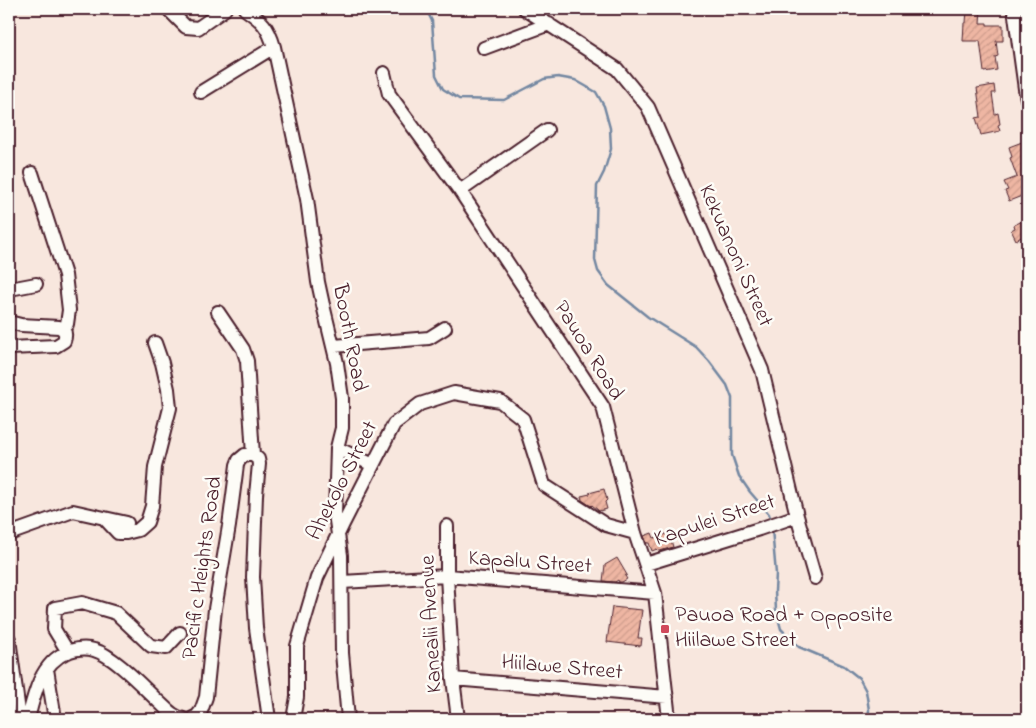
<svg xmlns="http://www.w3.org/2000/svg" width="1036" height="728" font-family="'Indie Flower',sans-serif">
	<style>
		.lines { fill: none; stroke-linecap: round; stroke-linejoin: round }
		.stream { stroke: #7387a1; stroke-width: 2.5 }
		.building { fill: url(#building-hatch); stroke: #4a1f2b }
		.minor-casing { stroke: #4a1f2b; stroke-width: 16 }
		.minor { stroke: #fdfcf7; stroke-width: 12 }
		.poi-dot { fill: #d1495b; stroke: #fdfcf7; stroke-width: 2 }
		.labels { text-anchor: middle; dominant-baseline: central; stroke-width: 5; stroke-linejoin: round; paint-order: stroke }
		.street-label { font-size: 22px; fill: #4a1f2b; stroke: #fdfcf7 }
		.poi-label { font-size: 22px; fill: #4a1f2b; stroke: #fdfcf7; text-anchor: start }
	</style>
	<defs>
		<pattern id="building-hatch" width="6" height="6" patternUnits="userSpaceOnUse" patternTransform="scale(1.25)"><rect width="6" height="6" fill="#eeb6a3"/><path d="M-1 1l2-2M0 6l6-6M5 7l2-2" fill="none" stroke="#ce9c8c"/></pattern>
	</defs>
	<rect width="100%" height="100%" fill="#f8e7de"/>
	<filter id="ink" filterUnits="userSpaceOnUse"><feTurbulence type="fractalNoise" baseFrequency=".02" numOctaves="2"/><feDisplacementMap in="SourceGraphic" scale="10" xChannelSelector="R" yChannelSelector="G"/><feConvolveMatrix kernelMatrix="1 2 1 2 8 2 1 2 1" color-interpolation-filters="sRGB"/></filter>
	<g filter="url(#ink)">
		<g class="lines">
			<path class="stream" d="M285 9 289 11 340 13 362 9
				M416 9 428 13 432 21 436 75 443 89 459 99 504 100 544 79 558 77 575 80 596 92 604 106 610 128 611 149 604 172 597 186 595 260 598 271 608 285 648 317 696 347 709 361 727 385 732 398V455L739 476 750 492 769 514 771 521
				M772 529 776 574 775 591 776 610 781 629 799 647 844 666 859 678 866 691 869 710 868 719"/>
		</g>
		<path class="building" d="M967 9H981L980 23H987V25H1003V41H996L998 56 995 57 997 70 984 72 980 41H963L964 23H966Z
			M994 85 995 93H992L995 114 998 113 1000 124 998 125 1000 131 981 135 976 118 981 117 977 88Z
			M1022 142 1027 155V163L1022 165 1027 179V194L1009 201 1005 191 1008 190 1004 182 1017 177 1010 158 1012 157 1009 147Z
			M1027 219V234L1016 240 1011 230 1015 228 1014 225Z
			M604 489 607 500 605 502 607 509 599 511 592 505 591 506 582 500 581 496 590 494 589 493Z
			M652 533 654 538 669 533 673 547 660 551H659L657 549 652 551 649 543H647L644 536Z
			M617 558 627 575 625 576 627 579 622 582H619L618 580 615 582 603 581 605 565Z
			M612 607 642 610 638 638H642L641 646 607 642Z"/>
		<g class="lines">
			<g class="minor-casing">
				<path id="minor" d="M168 9 186 27 198 28 225 9
					M245 9C262 21 268 26 274 47L307 199 318 282 323 305 337 363 342 398V428L337 448 335 514 341 555 342 653 348 719
					M525 9 617 69 648 107 762 370 797 516 815 578
					M1015 9V16L1025 89 1027 99
					M484 48 549 24
					M384 73 389 94 460 191 603 407 635 533 655 593 669 719
					M201 92 274 47
					M32 173 65 275 69 310 67 324 63 328
					M460 191 547 130
					M9 287 15 288 36 284
					M218 312 243 349 247 361 253 455
					M9 322 21 325 59 327C66 330 66 335 64 341L56 346 9 348
					M334 346 429 338 445 328
					M337 448 373 465
					M104 518 118 533H126L138 530 147 522 152 506 155 467 170 408 168 389 162 363 155 343
					M447 526V576L453 679 458 719
					M9 534 73 511 127 523
					M646 564 759 529 797 516
					M342 582 447 576 655 593
					M9 639 20 719
					M68 652 54 629 55 608 82 603 116 613 151 646 166 648 180 633
					M47 669 55 719
					M453 679 667 697
					M28 719C34 694 41 663 67 652 75 649 85 647 94 650 113 655 144 688 159 702 167 709 173 717 184 719
					M191 719 197 716 201 711 206 697 215 609 229 526 237 465 239 460 245 455H253L258 459 259 464 256 495 253 577 256 628 269 719
					M293 719 297 697V646L317 578 344 522 394 424 420 404 454 393 500 401 523 419 544 485 606 525 635 533"/>
			</g>
			<use href="#minor" class="minor"/>
		</g>
	</g>
	<rect class="poi-dot" x="660" y="624" width="10" height="10" rx="2.5"/>
	<g class="labels">
		<g class="street-label">
			<text transform="translate(735 256) rotate(66)">Kekuanoni Street</text>
			<text transform="translate(349 338) rotate(79)">Booth Road</text>
			<text transform="translate(588 351) rotate(58)">Pauoa Road</text>
			<text transform="translate(343 481) rotate(-63)">Ahekolo Street</text>
			<text transform="translate(715 521) rotate(-18)">Kapulei Street</text>
			<text transform="translate(530 563) rotate(4)">Kapalu Street</text>
			<text transform="translate(203 568) rotate(-82)">Pacific Heights Road</text>
			<text transform="translate(432 624) rotate(-93)">Kanealii Avenue</text>
			<text transform="translate(562 668) rotate(5)">Hiilawe Street</text>
		</g>
		<g class="poi-label">
			<text x="675" y="616">Pauoa Road + Opposite<tspan x="675" dy="25">Hiilawe Street</tspan></text>
		</g>
	</g>
	<rect width="1036" height="728" fill="none" stroke="#fdfcf7" stroke-width="30"/>
	<rect x="15" y="15" width="1006" height="698" fill="none" stroke="#4a1f2b" stroke-width="2" filter="url(#ink)"/>
</svg>
